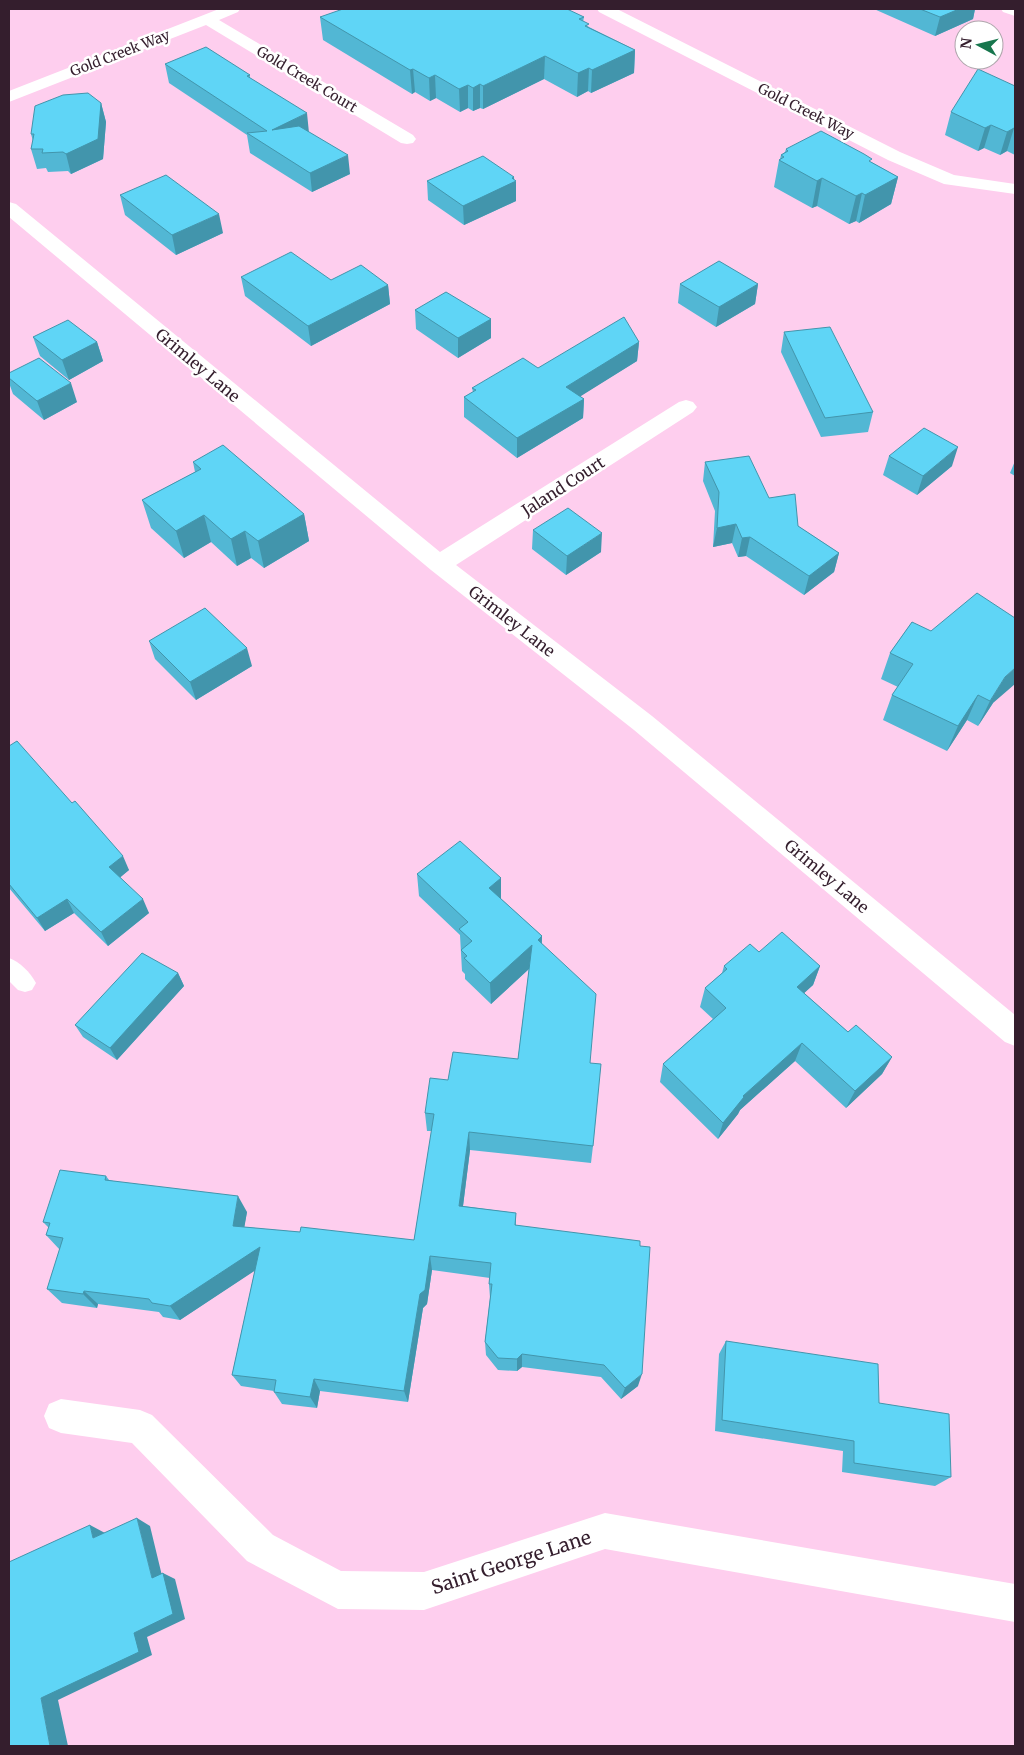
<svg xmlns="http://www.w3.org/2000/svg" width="1024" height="1755" font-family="Merriweather,serif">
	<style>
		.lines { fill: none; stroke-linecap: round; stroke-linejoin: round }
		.service { fill: #fff; fill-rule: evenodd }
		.minor { fill: #fff; fill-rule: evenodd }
		.wall { fill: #52b7d4 }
		.shaded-wall { fill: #4295ac }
		.building { fill: #5fd5f6; stroke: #4295ac }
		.labels { text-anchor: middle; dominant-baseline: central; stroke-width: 5; stroke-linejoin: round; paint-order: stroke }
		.far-street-label { font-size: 14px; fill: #341e2d; stroke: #fff }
		.street-label { font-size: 16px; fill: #341e2d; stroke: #fff }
		.near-street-label { font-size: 19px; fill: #341e2d; stroke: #fff }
	</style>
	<rect width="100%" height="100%" fill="#feceee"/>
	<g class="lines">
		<path class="service" d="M9 958C20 962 30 972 36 983L32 990 25 992 18 990 9 981Z"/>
		<path class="minor" d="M219 9H240L238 12 219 20 413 135 416 139 413 143 407 144 401 143 206 25 9 102V91Z
			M597 9H617L900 152 954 175 1015 184V194L944 184 888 160 599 12Z
			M1001 9H1015V16L1003 12Z
			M9 202 16 204 440 552 679 402 686 400 693 402 697 407 693 412 456 565 652 716 1015 1015V1046L1005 1042 634 730 431 570 9 217Z
			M61 1399 140 1410 152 1415 273 1535 341 1571 424 1572 605 1513 1015 1584V1622L605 1549 424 1610 338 1609 247 1561 132 1443 61 1433 49 1428 44 1416 49 1404Z"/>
	</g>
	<path class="wall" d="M874 9H975L973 19 935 36Z
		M320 17H584L583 22 589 27 635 50 634 73 591 93 588 91 577 97 544 79 483 109 480 108 473 111 468 108 460 112 436 98 430 101 415 92 412 94 323 40Z
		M165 64 250 75V78L309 132 350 174 312 192 250 153 247 135 169 83Z
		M1015 86V155L1007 151 1000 155 984 148 978 151 945 135 951 112Z
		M101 103 106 122 103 159 71 174 68 171 48 172 46 168 37 169 31 149 33 141 31 134Z
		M786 149 871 162 898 177 891 204 859 223 856 221 849 224 817 206 812 208 774 187 779 160 780 159 781 155 785 152Z
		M514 177 516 201 464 225 428 200 427 181Z
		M120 195 223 233 176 255 125 215Z
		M241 277 331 280 388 285 390 304 311 346 245 296Z
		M680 284H758L755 304 716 327 678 303Z
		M415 310 491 319V338L458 358 416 329Z
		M784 332 873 412 868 432 821 437 781 352Z
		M33 337 97 342 103 361 69 380 40 356Z
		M639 342 637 361 580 396 584 399 583 418 517 458 464 417V397L473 392 472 388 538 368Z
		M9 373 77 402 44 420 13 394 9 383Z
		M889 456 952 466 917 495 883 475Z
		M1015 461V476L1010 473Z
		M193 462 304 514 309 541 264 568 251 558 237 566 211 542 184 558 151 528 142 500 195 472Z
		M705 462 769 498 798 526 839 553 834 572 804 595 746 556 738 557 732 543 713 547 715 511 703 481Z
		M533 530 601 552 566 575 532 549Z
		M912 622 993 703 978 726 967 720 947 751 883 720 892 695 898 687 881 679 890 653Z
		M149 641 252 666 196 700 155 659Z
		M9 746 129 870 120 877 149 913 108 946 74 913 45 931 9 888Z
		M417 874 501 878V899L542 936V944L590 1063 593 1146 591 1163 470 1150 463 1206 516 1213V1225L638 1386 621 1399 601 1377 522 1367 517 1371 498 1370 486 1355 485 1342 490 1298 489 1284 490 1278 432 1270 427 1304 423 1308 408 1402 320 1391 317 1408 282 1404 274 1392V1391L241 1386 232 1375 255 1270 180 1320 163 1317 159 1312 98 1304 97 1308 62 1303 47 1289 60 1250 46 1235 49 1228 43 1222 106 1176 109 1180 247 1212 244 1227 300 1232 414 1240 432 1131H427L425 1113 448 1080 518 1059 529 969 491 1004 465 979V974L462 971 460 935 419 896Z
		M759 952 820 966 813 985 804 993 848 1032 892 1057 882 1074 846 1108 795 1061 740 1110 738 1114 718 1139 660 1082 663 1064 713 1019 700 1007 705 988 722 973 724 966Z
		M178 973 184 986 117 1060 83 1037 75 1025Z
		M726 1341 879 1403 951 1477 935 1486 842 1472 843 1451 715 1431 719 1354Z"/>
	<path class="shaded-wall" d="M959 9H975L973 19 935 36 940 17Z
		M635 50 634 73 591 93 592 70Z
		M545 56 544 79 483 109V86Z
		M589 68 588 91 577 97 578 73Z
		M413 69 415 92 412 94 410 70Z
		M435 75 436 98 430 101 429 78Z
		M480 84V108L473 111V88Z
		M468 85V108L460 112 459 89Z
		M101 103 106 122 103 159 71 174 66 154Z
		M307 113 309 133 272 130Z
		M991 125 984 148 978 151 985 128Z
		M1014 128 1007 151 1000 155 1007 132Z
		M348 155 350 174 312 192 310 173Z
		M514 177V182L516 181V201L464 225 463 206Z
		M898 177 891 204 859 223 865 195Z
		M822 178 817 206 812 208 817 181Z
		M862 193 856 221 849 224 856 196Z
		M219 214 223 233 176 255 172 235Z
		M758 284 755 304 716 327 719 307Z
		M388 285 390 304 311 346 308 326Z
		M491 319V338L458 358V338Z
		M97 342 103 361 69 380 62 360Z
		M639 342 637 361 565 406 566 387Z
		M71 383 77 402 44 420 37 401Z
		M584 399 583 418 517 458V438Z
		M958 447 952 466 917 495 923 476Z
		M304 514 309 541 264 568 258 541Z
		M204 515 211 542 184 558 176 531Z
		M736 524 732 543 713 547 717 528Z
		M245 531 251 558 237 566 231 539Z
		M602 533 601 552 566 575 567 556Z
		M750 537 746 556 738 557 742 538Z
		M839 553 834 572 804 595 809 576Z
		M247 648 252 666 196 700 190 682Z
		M1015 668V684L993 703 978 726 990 701 1005 677Z
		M978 695 967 720 947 751 958 726Z
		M123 856 129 870 116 881 109 867Z
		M501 878V900L489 888Z
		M67 899 74 913 45 931 37 918Z
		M143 899 149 913 108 946 101 932Z
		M542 936 541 957 538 940Z
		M532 945 531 967 491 1004 490 983Z
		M820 966 813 985 790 1006 797 987Z
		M178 973 184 986 117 1060 110 1048Z
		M802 1043 795 1061 740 1110 738 1114 718 1139 723 1123 743 1096Z
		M892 1057 882 1074 846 1108 855 1091Z
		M469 1132 470 1150 461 1222 459 1206Z
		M238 1196 247 1212 242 1241 233 1226Z
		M260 1247 268 1262 180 1320 170 1306Z
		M430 1256 432 1270 427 1304 423 1308 408 1402 404 1391 420 1294Z
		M84 1291 98 1304 97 1308 83 1294Z
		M522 1354V1367L517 1371V1359Z
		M642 1374 638 1386 621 1399 625 1388Z
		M314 1379 320 1391 317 1408 310 1397Z
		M137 1518 150 1526 164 1584 152 1578Z
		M90 1525 105 1533 93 1538Z
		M163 1573 175 1579 185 1619 147 1637 152 1655 58 1700 68 1746H50L41 1698 134 1633Z"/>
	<path class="building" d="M343 9H567L584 17 579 19 589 24 585 26 635 50 592 70 589 68 578 73 545 56 483 86 480 84 473 88 468 85 459 89 435 75 429 78 413 69 410 70 320 17Z
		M920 9H959L940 17Z
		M206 47 250 75 247 76 307 113 272 130 299 126 348 155 310 173 247 133 267 131 165 64Z
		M978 69 1015 86V128H1014L1007 132 991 125 985 128 951 112Z
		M88 93 101 103 98 139 66 154 63 152 42 153 43 149H31L34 134H31L35 106 63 95Z
		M821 131 864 154 872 159 869 161 898 177 865 195 862 193 856 196 822 178 817 181 779 160 784 157 781 155 788 151 786 149Z
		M483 156 514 177 512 178 516 181 463 206 427 181Z
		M166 175 219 214 172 235 120 195Z
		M291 252 331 280 361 265 388 285 308 326 241 277Z
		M719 261 758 284 719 307 680 284Z
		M446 292 491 319 458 338 415 310Z
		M624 317 639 342 566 387 584 399 517 438 464 397 476 390 472 388 523 358 538 368Z
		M68 320 97 342 62 360 33 337Z
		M830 327 873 412 825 418 784 332Z
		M39 358 71 383 37 401 9 378V373Z
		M924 428 958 447 923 476 889 456Z
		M223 445 304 514 258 541 245 531 231 539 204 515 176 531 142 500 201 469 193 462Z
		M749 456 769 498 795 494 798 526 839 553 809 576 750 537 742 538 736 524 717 528 719 492 705 462Z
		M568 508 602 533 567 556 533 530Z
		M977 593 1015 618V668L1005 677 990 701 978 695 958 726 892 695 913 664 890 653 912 622 931 631Z
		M205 608 247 648 190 682 149 641Z
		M17 741 72 803 75 801 123 856 109 867 143 899 101 932 67 899 37 918 9 884V746Z
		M460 841 501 878 489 888 542 936 538 940 596 994 590 1063 601 1064 593 1146 469 1132 459 1206 516 1213 515 1225 640 1241V1246L650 1247 642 1374 625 1388 604 1365 522 1354 517 1359 498 1358 485 1342 492 1284H489L491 1263 430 1256 425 1290 420 1294 404 1391 314 1379 310 1397 274 1392 276 1380 232 1375 260 1247 170 1306 152 1303 149 1299 84 1291 83 1294 47 1289 63 1238 46 1235 50 1223 43 1222 60 1170 106 1176 105 1180 238 1196 233 1226 300 1232 301 1227 414 1240 434 1114 425 1113 430 1078 448 1080 453 1052 518 1059 532 945 490 983 464 958 467 956 461 950 472 941 459 929 468 922 417 874Z
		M782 932 820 966 797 987 848 1032 856 1025 892 1057 855 1091 802 1043 743 1096 744 1097 723 1123 663 1064 726 1008 705 988 727 969 724 966 750 944 759 952Z
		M142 953 178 973 110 1048 75 1025Z
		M726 1341 878 1364 879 1403 949 1414 951 1477 854 1463V1441L722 1420Z
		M137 1518 152 1578 163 1573 173 1614 134 1633 139 1652 41 1698 50 1746H9V1562L90 1525 93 1538Z"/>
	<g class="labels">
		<g class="far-street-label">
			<text transform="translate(120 53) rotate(-21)">Gold Creek Way</text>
			<text transform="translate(307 79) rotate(31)">Gold Creek Court</text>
			<text transform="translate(806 111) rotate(27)">Gold Creek Way</text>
		</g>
		<g class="street-label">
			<text transform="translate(198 365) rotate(40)">Grimley Lane</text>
			<text transform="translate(563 486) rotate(-33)">Jaland Court</text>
			<text transform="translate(512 621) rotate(38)">Grimley Lane</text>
			<text transform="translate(827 876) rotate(40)">Grimley Lane</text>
		</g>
		<g class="near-street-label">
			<text transform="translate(511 1562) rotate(-18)">Saint George Lane</text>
		</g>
	</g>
	<rect width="1024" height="1755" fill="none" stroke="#341e2d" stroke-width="20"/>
	<g transform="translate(979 45) rotate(277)"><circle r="24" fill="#ffffff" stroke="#aea5ab"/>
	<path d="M0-4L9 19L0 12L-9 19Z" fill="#17764d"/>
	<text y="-8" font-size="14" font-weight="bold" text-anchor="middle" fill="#341e2d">N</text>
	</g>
</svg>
